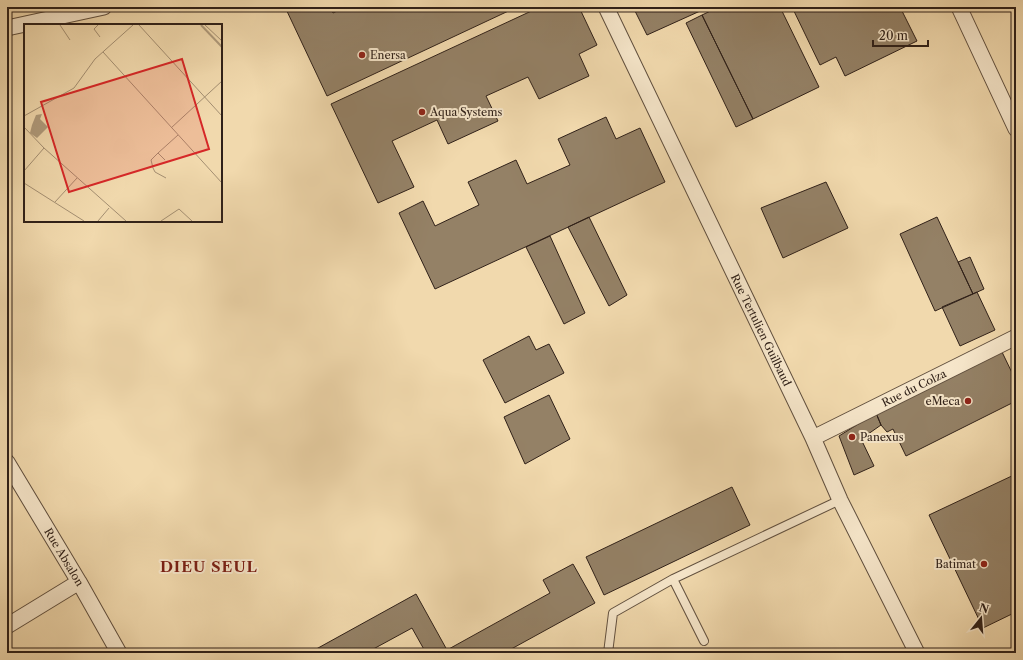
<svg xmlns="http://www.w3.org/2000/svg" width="1023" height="660" font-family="'Libre Caslon Text',serif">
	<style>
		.building { fill: #948166; stroke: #302119 }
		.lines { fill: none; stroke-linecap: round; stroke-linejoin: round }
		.service-casing { stroke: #604f3e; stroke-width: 10 }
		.minor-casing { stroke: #604f3e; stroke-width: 17 }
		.service { stroke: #f6e6ca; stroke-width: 8 }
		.minor { stroke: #f6e6ca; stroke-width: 15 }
		.poi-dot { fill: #8f2418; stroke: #f6e6ca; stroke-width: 1.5 }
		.labels { text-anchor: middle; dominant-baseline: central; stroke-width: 4; stroke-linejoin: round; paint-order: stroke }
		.poi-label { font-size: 11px; fill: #302119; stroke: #f6e6ca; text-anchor: start }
		.street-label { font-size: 11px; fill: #302119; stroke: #f6e6ca }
		.district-label { font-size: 15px; font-weight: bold; letter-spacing: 1px; fill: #7a1f14; stroke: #f6e6ca }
		.inset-river { fill: none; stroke: #af9a7b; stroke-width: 2 }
		.inset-road { fill: none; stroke: #a48f72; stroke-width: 1 }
		.view { fill: #d62828; fill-opacity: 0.15; stroke: #d62828; stroke-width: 2 }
		.inset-edge { fill: none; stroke: #302119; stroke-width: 2 }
	</style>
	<rect width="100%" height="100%" fill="#f1d9ad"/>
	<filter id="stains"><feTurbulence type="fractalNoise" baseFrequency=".005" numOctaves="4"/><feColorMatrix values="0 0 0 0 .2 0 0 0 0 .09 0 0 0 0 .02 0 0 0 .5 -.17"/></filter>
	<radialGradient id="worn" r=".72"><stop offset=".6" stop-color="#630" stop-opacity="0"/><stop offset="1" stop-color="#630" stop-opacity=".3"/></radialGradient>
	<path class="building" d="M285 7H330L333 13 345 7H517L327 96Z
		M540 7H579L597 45 579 54 589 76 539 99 528 77 486 96 498 121 448 144 437 120 392 141 414 187 378 203 331 104Z
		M633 7H709L647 35Z
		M719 7H780L819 87 753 119 702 15Z
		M792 7H900L917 41 845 76 836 57 820 65Z
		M702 15 753 119 736 127 686 23Z
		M606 117 616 139 640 128 665 182 435 289 399 213 423 201 435 226 479 205 468 182 516 160 527 184 570 165 558 139Z
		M826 182 848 228 783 258 761 208Z
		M589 217 627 295 609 306 568 227Z
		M937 217 973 294 935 311 900 234Z
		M550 236 585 313 564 324 526 247Z
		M970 257 984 289 973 294 958 262Z
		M977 292 995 330 960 346 942 307Z
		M529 336 536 350 549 344 564 373 505 403 483 360Z
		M1002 352 1016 381V401L906 456 893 429 887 432 881 425 876 413Z
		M549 395 570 439 525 464 504 417Z
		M876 413 881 425 861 439 874 466 854 475 839 436Z
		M1016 474V612L983 628 929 515Z
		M732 487 750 525 604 595 586 557Z
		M573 564 595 603 504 653H426L412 628 366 653H309L416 594 447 650 550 593 543 580Z"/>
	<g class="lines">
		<g class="service-casing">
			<path id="service" d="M704 641 673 579 840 500
				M608 653 613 613 673 579"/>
		</g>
		<g class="minor-casing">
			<path id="minor" d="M606 7 813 438 840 500 917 653
				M959 7 1016 129
				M7 28 104 7
				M813 438 1016 337
				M7 462 79 582 119 653
				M7 626 79 582"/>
		</g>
		<use href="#service" class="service"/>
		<use href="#minor" class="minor"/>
	</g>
	<g class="poi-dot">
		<circle cx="362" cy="55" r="4"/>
		<circle cx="422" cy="112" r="4"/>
		<circle cx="968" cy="401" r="4"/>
		<circle cx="852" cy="437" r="4"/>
		<circle cx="984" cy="564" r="4"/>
	</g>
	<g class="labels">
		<g class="poi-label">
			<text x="370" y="55">Enersa</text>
			<text x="430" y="112">Aqua Systems</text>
			<text x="960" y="401" text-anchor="end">eMeca</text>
			<text x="860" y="437">Panexus</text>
			<text x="976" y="564" text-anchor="end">Batimat</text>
		</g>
		<g class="street-label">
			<text transform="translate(761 330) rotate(64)">Rue Tertulien Guilbaud</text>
			<text transform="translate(914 388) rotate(-26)">Rue du Colza</text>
			<text transform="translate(64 557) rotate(59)">Rue Absalon</text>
		</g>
		<g class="district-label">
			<text x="209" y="566">DIEU SEUL</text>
		</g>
	</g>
	<g transform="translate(24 24)">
		<rect width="198" height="198" fill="#f1d9ad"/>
		<path d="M18 90 16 95 24 103 13 114 6 109 8 101 12 91Z" fill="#af9a7b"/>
		<path class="inset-river" d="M177 1 198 23"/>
		<path class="inset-road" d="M36 1 46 16M74 1 70 5 76 13M115 1 198 92M181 1 198 17M79 28 198 159M0 92 50 64 71 35 109 1M0 103 20 124 102 197M147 104 198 57M134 129 127 136 129 144 131 148 142 154M141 136 134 129 154 111M0 147 20 124M0 159 60 197M31 178 53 154M74 197 85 184M137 197 155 185 168 197"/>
		<path class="view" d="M158 35 185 125 45 168 17 78Z"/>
		<rect width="198" height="198" class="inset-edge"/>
	</g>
	<rect width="1023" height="660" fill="none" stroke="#f1d9ad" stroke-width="24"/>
	<rect x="8" y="8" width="1007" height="644" fill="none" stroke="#302119" stroke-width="2"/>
	<rect x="12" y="12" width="999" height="636" fill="none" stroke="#302119"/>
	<g transform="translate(981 618) rotate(17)" stroke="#f6e6ca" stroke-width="3" paint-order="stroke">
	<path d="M0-3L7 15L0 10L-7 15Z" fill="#302119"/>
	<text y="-6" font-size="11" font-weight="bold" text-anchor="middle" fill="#302119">N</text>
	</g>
	<path d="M873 40v6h55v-6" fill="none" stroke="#302119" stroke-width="2"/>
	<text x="879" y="40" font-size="12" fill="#302119" stroke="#f6e6ca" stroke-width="3" paint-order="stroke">20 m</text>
	<rect width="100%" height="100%" filter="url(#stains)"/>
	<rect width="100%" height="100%" fill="url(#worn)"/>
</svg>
